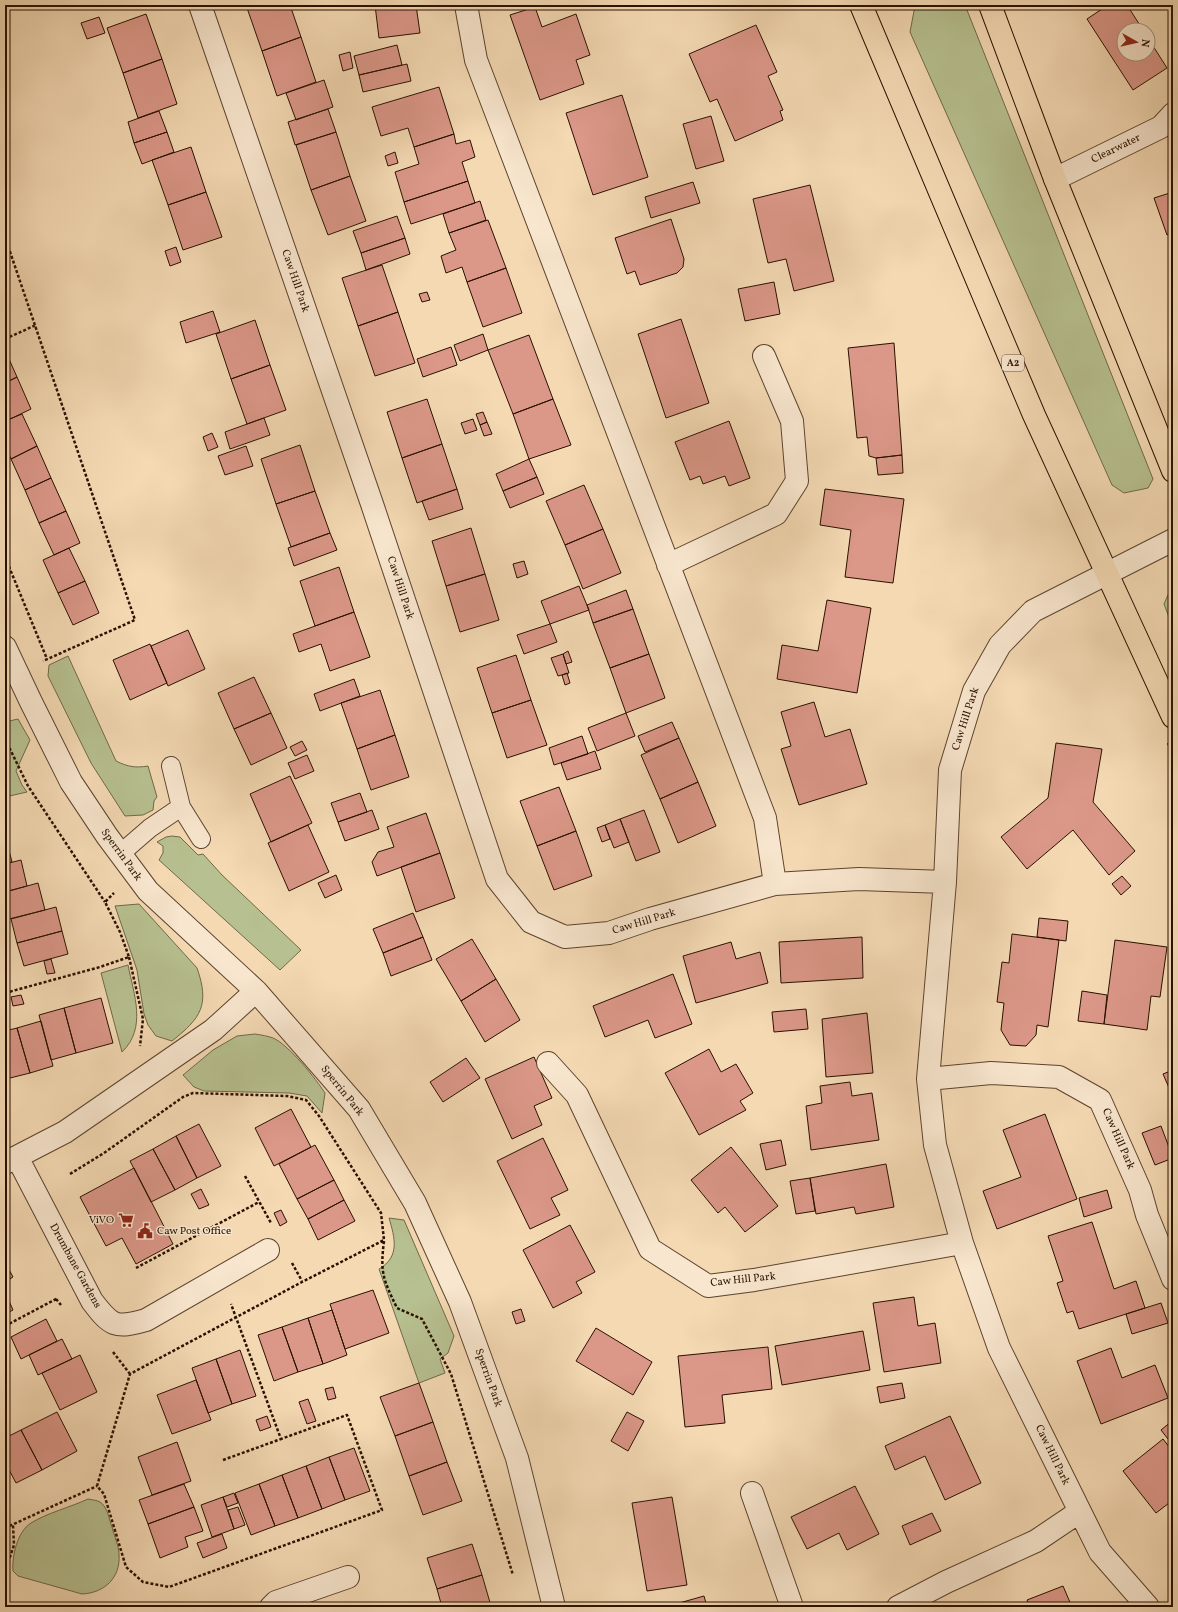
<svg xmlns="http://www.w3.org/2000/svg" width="1178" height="1612" font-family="Vollkorn,serif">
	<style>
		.green { fill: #b7c090; stroke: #706848 }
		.building { fill: #db9788; stroke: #291100 }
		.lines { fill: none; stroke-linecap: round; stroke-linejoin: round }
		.service-casing { stroke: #5c432d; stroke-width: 20 }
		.minor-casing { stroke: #5c432d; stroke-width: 24 }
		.trunk-casing { stroke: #291100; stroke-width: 24 }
		.path { stroke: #291100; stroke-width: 2.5; stroke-dasharray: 3 2; stroke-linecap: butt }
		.service { stroke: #f8e6ce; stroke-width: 18 }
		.minor { stroke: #f8e6ce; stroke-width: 22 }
		.trunk { stroke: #f4d9b3; stroke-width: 22 }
		.labels { text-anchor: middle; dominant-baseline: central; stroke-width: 3; stroke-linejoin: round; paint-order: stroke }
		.shield { fill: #f8e6ce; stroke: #67513e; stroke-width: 1 }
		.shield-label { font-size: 10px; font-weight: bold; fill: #291100 }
		.street-label { font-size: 11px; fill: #291100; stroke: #f8e6ce }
		.poi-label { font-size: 11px; fill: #291100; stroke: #f8e6ce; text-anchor: end }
	</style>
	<rect width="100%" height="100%" fill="#f4d9b3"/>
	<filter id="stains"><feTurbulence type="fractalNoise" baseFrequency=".005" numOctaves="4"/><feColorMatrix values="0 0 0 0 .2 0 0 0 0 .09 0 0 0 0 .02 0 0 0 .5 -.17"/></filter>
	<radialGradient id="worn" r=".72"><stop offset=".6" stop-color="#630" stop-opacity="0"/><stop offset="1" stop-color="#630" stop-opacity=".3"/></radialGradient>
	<path class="green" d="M918 5H965L1153 479 1148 488 1124 493 1112 485 910 32 914 11Z
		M1173 587V628L1164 604 1171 588Z
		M68 656 116 761C128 767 136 768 148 766L157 797 154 801 153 810 143 815 125 816 91 763 48 676 49 665Z
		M18 719 30 740 16 771 22 785 27 792 5 797V722Z
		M172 836 180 837 198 855 203 854 222 875 301 950 280 970 159 860 163 853V846L157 842 166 837Z
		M139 904 197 968C210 1005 201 1018 172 1041L156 1036 148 1025 144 1014 137 970 115 906Z
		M128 965C134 995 147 1028 122 1052L101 973Z
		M255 1034C261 1035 268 1036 273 1038 288 1044 316 1079 325 1093L322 1113 307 1096 289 1093 204 1091 194 1087 183 1075 213 1050 237 1036Z
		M389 1218 404 1220 454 1336 448 1353 440 1359 445 1373 419 1383 379 1269C400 1257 395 1238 389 1218Z
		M88 1499C92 1500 97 1500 100 1502 108 1507 109 1520 112 1527 114 1536 119 1546 119 1554 121 1578 104 1593 82 1594L18 1576 13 1571C12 1556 17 1532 31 1523 47 1513 71 1507 88 1499Z"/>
	<path class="building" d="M246 5H290L301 37 262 51Z
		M375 5H416L420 33 379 38Z
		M1108 5H1127L1143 30H1124V54H1148V38L1167 68 1133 90 1087 19Z
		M535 7 542 27 576 14 590 55 576 60 584 84 540 100 510 15Z
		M146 14 162 59 123 73 107 28Z
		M99 17 105 33 87 39 81 23Z
		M756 25 777 72 768 76 783 110 780 111 783 120 735 141 717 99 710 102 689 54Z
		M301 37 316 82 277 96 262 51Z
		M397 45 402 65 359 75 354 56Z
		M350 52 353 68 343 71 339 55Z
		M162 59 177 104 138 118 123 73Z
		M407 64 411 81 363 92 359 75Z
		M324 80 333 107 296 120 286 93Z
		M439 87 454 134 414 147 408 128 381 136 372 107Z
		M622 95 648 177 593 195 566 113Z
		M328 109 336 132 295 145 288 122Z
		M159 111 167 132 134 143 128 122Z
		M711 116 724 161 696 169 683 124Z
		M167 132 174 152 142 164 134 143Z
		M336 132 350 176 311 190 296 145Z
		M454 134 456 144 470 140 475 157 462 162 468 181 404 202 395 172 419 164 414 147Z
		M191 147 206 192 168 205 152 160Z
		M395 152 398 163 388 166 385 156Z
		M350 176 366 221 328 235 311 190Z
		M468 181 475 203 411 224 404 202Z
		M693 182 700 203 651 218 645 197Z
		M810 185 834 281 794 291 786 259 768 263 753 199Z
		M206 192 222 237 183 250 168 205Z
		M1173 192V232L1167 235 1154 198Z
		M480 201 486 220 449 233 443 214Z
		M397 216 405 238 361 253 353 231Z
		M671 219 684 259 683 267 677 273 640 285 635 271 627 274 615 238Z
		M488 220 506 268 467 282 462 267 446 273 441 256 456 250 449 233Z
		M405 238 410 254 366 270 361 253Z
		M176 247 181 262 170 266 165 251Z
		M382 265 398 312 358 326 342 278Z
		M506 268 522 313 483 327 467 282Z
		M774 282 780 314 745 321 738 289Z
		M427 292 430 300 422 302 419 294Z
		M213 311 220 332 186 343 180 322Z
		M398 312 415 363 375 376 358 326Z
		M681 319 709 403 666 418 638 334Z
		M255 320 270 365 231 379 216 334Z
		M483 334 488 350 460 361 454 345Z
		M529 335 553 399 513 414 488 350Z
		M894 343 902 455 876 458 869 456 867 437 857 438 848 348Z
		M451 347 457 365 423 377 417 359Z
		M5 350 17 377 5 383Z
		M270 365 286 410 247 424 231 379Z
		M17 377 31 409 6 421 5 383Z
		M427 399 442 444 402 458 387 412Z
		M553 399 571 445 529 459 513 414Z
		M483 412 487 422 480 425 476 414Z
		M22 414 37 446 11 459 5 446V421Z
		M264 418 270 435 230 449 225 432Z
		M473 419 477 430 465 434 461 423Z
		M729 421 750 478 729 486 725 476 703 484 700 476 690 480 675 442Z
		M487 422 492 434 484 436 480 425Z
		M212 433 218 447 208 451 203 437Z
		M442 444 457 489 417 503 402 458Z
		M300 445 315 491 276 504 261 459Z
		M37 446 51 478 25 490 11 459Z
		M246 446 253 466 225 475 218 456Z
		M902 455 903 473 878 475 876 458Z
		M529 459 537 477 503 491 496 474Z
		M537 477 544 494 510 508 503 491Z
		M51 478 66 511 39 523 25 490Z
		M584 485 603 529 565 545 546 501Z
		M457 489 463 509 429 520 422 501Z
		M825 489 904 499 893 583 845 577 851 530 820 525Z
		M315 491 330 533 291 547 276 504Z
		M66 511 80 543 54 555 39 523Z
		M471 528 485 574 446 586 432 541Z
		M603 529 621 573 583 589 565 545Z
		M330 533 337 550 294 566 288 548Z
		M69 548 85 581 58 593 43 560Z
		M524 561 528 574 517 578 513 564Z
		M339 567 354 612 315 626 300 581Z
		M485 574 499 620 460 632 446 586Z
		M85 581 99 613 73 625 58 593Z
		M579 586 589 610 550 624 541 601Z
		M626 590 633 609 593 623 587 605Z
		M827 600 871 608 857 693 777 679 782 645 818 651Z
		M633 609 649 654 610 668 593 623Z
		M354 612 370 657 330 671 321 644 299 652 293 634Z
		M550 624 557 642 524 654 517 635Z
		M188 630 205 669 168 686 151 646Z
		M150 644 167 683 130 700 113 660Z
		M568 651 572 662 566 664 563 654Z
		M563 654 569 673 558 676 551 658Z
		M649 654 665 698 626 713 610 668Z
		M516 655 531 700 492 713 477 668Z
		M567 673 570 683 565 685 562 675Z
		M254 677 271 713 234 729 218 693Z
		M354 679 360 696 320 711 314 694Z
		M380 690 395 735 357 749 341 703Z
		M531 700 547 745 507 758 492 713Z
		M814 702 825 737 850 729 867 784 799 805 781 749 791 746 781 712Z
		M271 713 287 748 251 765 234 729Z
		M626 713 635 736 597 751 588 728Z
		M672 722 679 738 645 752 638 736Z
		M395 735 409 777 371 790 357 749Z
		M582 736 588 754 554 765 549 748Z
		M679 738 698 782 660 799 641 755Z
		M302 741 307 750 295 756 290 747Z
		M1056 743 1102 749 1093 802 1135 851 1109 875 1073 830 1027 869 1001 837 1048 798Z
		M595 751 601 769 567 780 561 763Z
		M307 755 314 771 295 779 288 763Z
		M290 776 312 823 271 842 250 794Z
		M698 782 716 826 678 843 660 799Z
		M559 787 576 831 537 846 520 801Z
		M360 793 367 812 338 822 331 803Z
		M372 810 379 829 345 841 338 822Z
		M644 810 660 852 636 861 620 819Z
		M426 813 440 853 377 876 372 862 378 852 394 847 387 827Z
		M620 819 629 842 614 848 605 825Z
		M308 825 329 872 289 891 268 843Z
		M605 825 610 839 602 842 597 828Z
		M576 831 592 876 554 890 537 846Z
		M5 835 12 862 5 864Z
		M440 853 455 898 416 912 401 867Z
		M21 860 27 886 5 892V864Z
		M336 875 342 890 325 898 318 883Z
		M1122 876 1131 886 1121 895 1112 884Z
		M38 883 45 910 5 920V892Z
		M56 907 62 931 17 943 11 919Z
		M413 913 423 937 383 953 373 929Z
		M1039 918 1068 921 1066 941 1037 937Z
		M62 931 68 954 24 966 17 943Z
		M1012 934 1059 940 1048 1027 1037 1025 1036 1035 1026 1046 1010 1045 1001 1030 1004 1003 997 1002 1002 962 1009 963Z
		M423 937 432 960 391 976 383 953Z
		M862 937 863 978 781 983 779 942Z
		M472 939 496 979 461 1001 436 959Z
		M1115 940 1167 947 1160 997 1151 996 1147 1030 1104 1024Z
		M731 942 736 959 760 952 768 983 696 1003 683 956Z
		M51 959 55 973 47 974 44 961Z
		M673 974 692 1024 655 1038 648 1020 605 1037 593 1006Z
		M496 979 520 1020 485 1042 461 1001Z
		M1082 991 1107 995 1104 1024 1078 1021Z
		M21 995 24 1004 13 1006 11 997Z
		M101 998 113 1043 76 1053 64 1008Z
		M64 1008 76 1053 51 1060 39 1015Z
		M806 1009 808 1029 774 1032 772 1012Z
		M867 1013 873 1073 826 1077 822 1019Z
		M41 1021 53 1066 30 1073 17 1028Z
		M17 1028 30 1073 6 1079 5 1031Z
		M709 1049 721 1072 736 1064 753 1093 740 1101 746 1110 699 1135 665 1073Z
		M534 1057 552 1098 534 1106 542 1125 512 1139 485 1079Z
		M466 1058 480 1078 443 1102 430 1082Z
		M1173 1070V1097L1163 1074Z
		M850 1082 852 1096 872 1093 879 1140 811 1150 806 1106 822 1103 820 1086Z
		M291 1109 311 1147 274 1166 255 1128Z
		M1045 1114 1077 1199 997 1229 983 1191 1021 1177 1003 1130Z
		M199 1124 221 1166 197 1178 176 1136Z
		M1161 1126 1173 1158 1155 1165 1142 1133Z
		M176 1136 197 1178 175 1190 153 1149Z
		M543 1138 568 1190 551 1198 560 1215 530 1229 497 1161Z
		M781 1140 786 1165 766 1170 760 1144Z
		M315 1145 334 1180 297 1199 279 1164Z
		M731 1147 778 1206 745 1232 725 1207 718 1213 691 1180Z
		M153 1149 175 1190 151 1202 130 1161Z
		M886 1164 894 1207 856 1214 854 1207 816 1214 810 1178Z
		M134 1168 173 1244 136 1264 122 1238 106 1246 80 1197Z
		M810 1178 815 1211 796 1214 790 1181Z
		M334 1180 344 1200 308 1219 297 1199Z
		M201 1189 209 1205 199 1209 191 1194Z
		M1107 1190 1112 1208 1084 1217 1079 1198Z
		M344 1200 355 1221 318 1240 308 1219Z
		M281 1210 287 1222 280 1226 274 1213Z
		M1092 1222 1114 1289 1136 1281 1145 1308 1079 1329 1073 1311 1067 1313 1057 1283 1063 1281 1048 1236Z
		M570 1225 595 1272 576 1282 582 1293 553 1308 523 1250Z
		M5 1262 13 1277 5 1282Z
		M373 1290 389 1333 345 1349 330 1304Z
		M914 1297 918 1326 935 1323 941 1363 884 1372 873 1303Z
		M9 1301 13 1310 5 1314V1303Z
		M1161 1303 1168 1323 1132 1334 1126 1314Z
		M521 1309 525 1321 516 1324 512 1312Z
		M332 1310 347 1355 323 1364 308 1318Z
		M308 1318 323 1364 298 1372 282 1327Z
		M46 1319 57 1341 21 1359 11 1337Z
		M282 1327 298 1372 274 1381 258 1335Z
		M596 1328 652 1362 633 1395 576 1361Z
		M863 1331 870 1370 782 1385 775 1346Z
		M62 1339 72 1359 38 1375 29 1355Z
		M768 1347 772 1389 722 1395 725 1423 685 1427 678 1356Z
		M1111 1348 1122 1378 1155 1365 1168 1398 1101 1424 1077 1361Z
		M240 1350 256 1396 232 1404 216 1359Z
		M80 1355 97 1392 60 1410 42 1373Z
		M216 1359 232 1404 208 1413 192 1368Z
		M196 1380 211 1420 172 1434 157 1395Z
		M419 1383 433 1422 395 1436 380 1397Z
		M902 1383 905 1398 880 1403 877 1387Z
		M333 1387 336 1398 328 1400 325 1389Z
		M308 1399 316 1421 307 1424 299 1402Z
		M57 1412 77 1451 42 1470 21 1430Z
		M627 1412 644 1421 628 1451 611 1441Z
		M267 1416 271 1427 260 1431 256 1420Z
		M950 1416 981 1483 945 1500 925 1456 895 1470 885 1446Z
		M1172 1421 1173 1435 1168 1439 1161 1430Z
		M433 1422 447 1462 409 1476 395 1436Z
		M21 1430 42 1470 16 1483 5 1462V1438Z
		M1163 1439 1173 1452V1500L1156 1513 1123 1471Z
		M177 1442 191 1481 152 1495 138 1457Z
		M354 1448 370 1491 345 1500 329 1457Z
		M329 1457 345 1500 322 1509 306 1466Z
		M447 1462 462 1501 423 1515 409 1476Z
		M306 1466 322 1509 298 1518 282 1475Z
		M282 1475 298 1518 275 1526 259 1484Z
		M184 1484 194 1507 148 1524 139 1500Z
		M259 1484 275 1526 251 1535 235 1493Z
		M855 1486 879 1534 847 1550 839 1533 807 1549 791 1517Z
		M234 1493 238 1503 227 1507 223 1497Z
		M223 1497 234 1529 212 1537 201 1505Z
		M672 1497 687 1585 647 1591 632 1503Z
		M194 1507 203 1531 185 1537 188 1547 160 1558 148 1524Z
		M238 1507 245 1525 234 1529 228 1510Z
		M932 1513 941 1531 910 1545 902 1526Z
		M222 1534 227 1548 203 1558 197 1543Z
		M472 1544 482 1575 437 1589 427 1558Z
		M482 1575 491 1606 442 1607 437 1589Z
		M1063 1586 1072 1607H1030L1027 1600Z
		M704 1596 707 1607H665Z"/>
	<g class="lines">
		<g class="service-casing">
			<path id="service" d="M181 807 201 839
				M120 854 150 828 181 807 171 766"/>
		</g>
		<g class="minor-casing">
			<path id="minor" d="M200 5 372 504 497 879 531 922 565 937 609 933 650 919 775 884 859 879 945 882
				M466 5 476 60 765 818 775 884
				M1055 179 1161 127 1173 114
				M668 565 776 514 797 481 792 421 764 356
				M5 647 31 702 71 782 107 836 148 891 256 991 359 1109 415 1203 460 1302 517 1458 554 1607
				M548 1063 577 1095 650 1249 708 1286 754 1280 962 1243
				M928 1079 991 1073 1059 1077 1100 1100 1140 1190 1147 1215 1173 1279
				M17 1157 92 1301C111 1326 115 1329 146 1320L268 1250
				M5 1163 65 1132 213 1030 256 991
				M752 1493 792 1607
				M271 1607 276 1602 348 1577
				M898 1607 946 1582 1036 1541 1079 1512
				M1148 1607 1100 1552 999 1348 962 1243 935 1145 928 1079 945 882 950 770 974 691 1000 645 1033 611 1173 540"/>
		</g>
		<g class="trunk-casing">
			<path id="trunk" d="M861 5 1034 415 1173 717
				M990 5 1055 179 1173 471"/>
		</g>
		<path class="path" d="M5 237 135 620 43 661
			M5 339 36 325
			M5 557 47 659
			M1168 743 1173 754
			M5 745 10 749 28 786 105 902
			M129 957 143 1019 140 1046
			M5 993 100 967 129 957 120 932 105 902 114 893
			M70 1174 104 1153 183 1097 193 1093 287 1096 306 1100 319 1116 381 1213 384 1240 302 1282 130 1374 97 1486 104 1494 126 1567 143 1582 169 1587 382 1510 347 1415 281 1439
			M245 1176 271 1223
			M384 1241C380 1273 383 1279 397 1308L422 1319 451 1374 513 1575
			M292 1263 302 1281
			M136 1268 259 1202
			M56 1299 61 1305
			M5 1326 58 1298
			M113 1352 130 1374
			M223 1460 281 1439 231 1304
			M5 1528 97 1486
			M5 1572 14 1545 13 1525"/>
		<use href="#service" class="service"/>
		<use href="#minor" class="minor"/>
		<use href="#trunk" class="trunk"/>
	</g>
	<defs>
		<g id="supermarket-bare" transform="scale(1.2)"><path d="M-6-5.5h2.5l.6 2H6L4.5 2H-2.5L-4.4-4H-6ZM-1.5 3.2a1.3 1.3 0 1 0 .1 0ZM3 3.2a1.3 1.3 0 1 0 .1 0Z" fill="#8f2418" stroke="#f8e6ce" stroke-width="2.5" paint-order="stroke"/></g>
		<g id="civic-bare" transform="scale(1.2)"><path d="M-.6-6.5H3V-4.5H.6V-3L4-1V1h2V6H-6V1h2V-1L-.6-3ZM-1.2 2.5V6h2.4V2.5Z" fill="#8f2418" stroke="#f8e6ce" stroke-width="2.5" paint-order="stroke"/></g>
	</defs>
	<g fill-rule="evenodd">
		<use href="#supermarket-bare" x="126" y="1220"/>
		<use href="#civic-bare" x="145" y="1231"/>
	</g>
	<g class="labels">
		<rect class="shield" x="1002" y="355" width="22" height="16" rx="3"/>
		<g class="shield-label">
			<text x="1013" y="363">A2</text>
		</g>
		<g class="street-label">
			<text transform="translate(1116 149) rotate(-26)">Clearwater</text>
			<text transform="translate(295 281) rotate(71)">Caw Hill Park</text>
			<text transform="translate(400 588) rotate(72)">Caw Hill Park</text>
			<text transform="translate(966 719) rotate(-72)">Caw Hill Park</text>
			<text transform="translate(121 855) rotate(54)">Sperrin Park</text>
			<text transform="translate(644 922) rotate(-17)">Caw Hill Park</text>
			<text transform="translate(342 1091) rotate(51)">Sperrin Park</text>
			<text transform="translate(1118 1139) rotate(66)">Caw Hill Park</text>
			<text transform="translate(75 1266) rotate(61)">Drumbane Gardens</text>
			<text transform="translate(743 1280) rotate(-6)">Caw Hill Park</text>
			<text transform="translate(488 1378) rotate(70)">Sperrin Park</text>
			<text transform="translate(1052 1455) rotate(64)">Caw Hill Park</text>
		</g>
		<g class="poi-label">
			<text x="114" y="1220">ViVO</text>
			<text x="157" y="1231" text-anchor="start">Caw Post Office</text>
		</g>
	</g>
	<rect width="1178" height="1612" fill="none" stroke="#f4d9b3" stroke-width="20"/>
	<rect x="6" y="6" width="1166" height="1600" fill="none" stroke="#291100" stroke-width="2"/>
	<rect x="10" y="10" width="1158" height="1592" fill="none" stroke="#291100"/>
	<g transform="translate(1136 42) rotate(98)"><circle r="19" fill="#f8e6ce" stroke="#a5917c"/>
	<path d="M0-3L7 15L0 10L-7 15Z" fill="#8f2418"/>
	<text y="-6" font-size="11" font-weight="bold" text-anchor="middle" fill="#291100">N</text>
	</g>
	<rect width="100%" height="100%" filter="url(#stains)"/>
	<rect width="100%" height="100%" fill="url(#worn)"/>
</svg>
